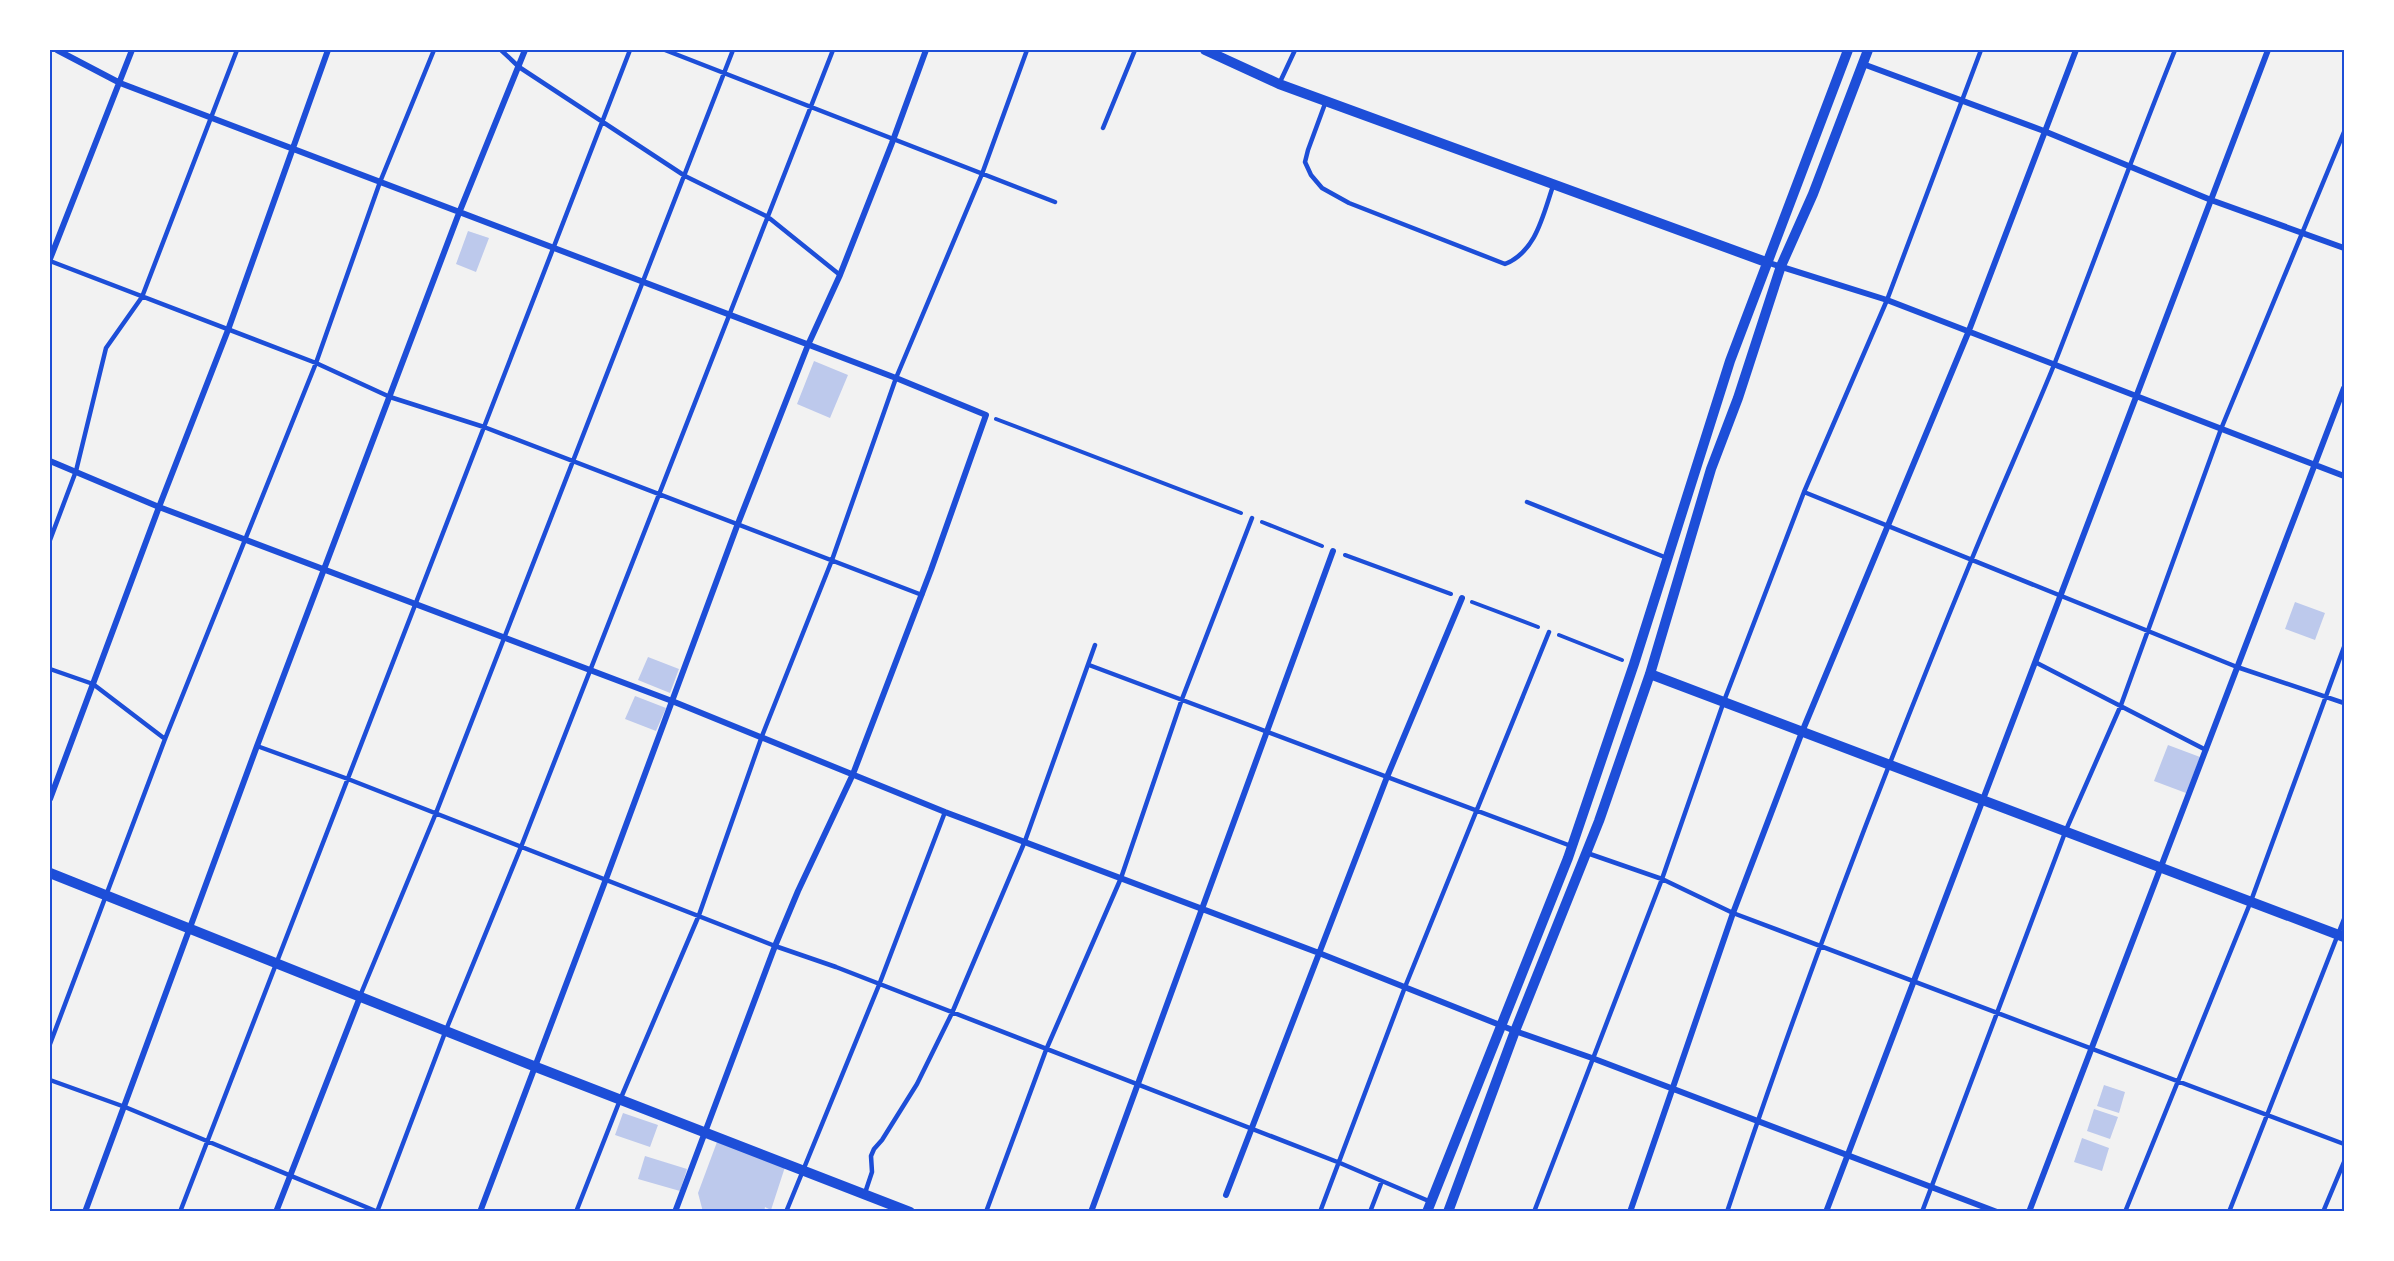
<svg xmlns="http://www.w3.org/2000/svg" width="2394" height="1261" font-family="Bitter,serif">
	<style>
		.building { fill: #bdc9ec }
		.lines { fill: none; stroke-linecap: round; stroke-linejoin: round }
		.path { stroke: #1d4ed8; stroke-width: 4 }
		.service { stroke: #1d4ed8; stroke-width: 4.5 }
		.minor { stroke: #1d4ed8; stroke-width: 6 }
		.tertiary { stroke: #1d4ed8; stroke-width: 10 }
		.neatline { fill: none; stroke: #1d4ed8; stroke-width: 2 }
	</style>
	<rect width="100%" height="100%" fill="#f2f2f2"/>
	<path class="building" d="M468 231 489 238 476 272 456 264Z
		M814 361 848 375 830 418 797 404Z
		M2295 602 2325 613 2315 640 2285 629Z
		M648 657 679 669 670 693 638 680Z
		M635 696 666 708 656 731 625 719Z
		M2168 745 2200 757 2186 793 2154 781Z
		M2104 1085 2125 1092 2119 1113 2097 1106Z
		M2094 1109 2118 1117 2110 1139 2087 1131Z
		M623 1113 658 1125 650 1147 615 1135Z
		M2082 1138 2109 1148 2102 1171 2074 1162Z
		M717 1142 785 1167 771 1210 765 1207 764 1212H703L698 1193Z
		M645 1156 687 1169 680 1191 638 1179Z"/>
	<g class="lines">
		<path class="path" d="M996 419 1241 513
			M1262 522 1322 546
			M1345 555 1451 594
			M1472 602 1538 627
			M1559 635 1622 660"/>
		<path class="service" d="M501 50 519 67 685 176 768 217 840 275
			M665 50 1055 202
			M1280 82 1295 50
			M1326 101 1308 150 1305 162 1311 175 1322 188 1349 203 1505 264C1536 252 1543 215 1553 186
			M1103 128 1135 50
			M50 261 316 363 390 397 484 427 922 595
			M1804 492 2237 667 2344 703
			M1527 502 1667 558
			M50 540 76 471 106 348 142 297 237 50
			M2035 662 2206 750
			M1089 665 1571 846
			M50 669 93 684 165 739
			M257 746 348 779 775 946 836 967 1340 1163 1431 1202
			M1587 853 1662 879 1733 913 2344 1144
			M360 996 436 813 733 50
			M50 1044 165 739 316 363 380 182 434 50
			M50 1080 125 1107 378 1212
			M865 1193 872 1172 871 1156 874 1149 882 1140 917 1084 952 1013 1025 841 1095 645
			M180 1212 630 50
			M377 1212 446 1030 521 847 833 50
			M576 1212 620 1100 699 915 762 736 832 560 896 378 982 174 1027 50
			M786 1212 879 985 945 812
			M986 1212 1046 1050 1121 878 1182 699 1252 518
			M1320 1212 1405 987 1549 632
			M1370 1212 1382 1181
			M1534 1212 1662 879 1724 701 1804 492 1887 300 1981 50
			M1727 1212C1800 992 1883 775 1971 561 1998 495 2027 431 2054 365 2095 260 2133 154 2175 50
			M1922 1212 2066 830 2121 705 2221 429 2344 132
			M2125 1212 2251 901 2344 647
			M2229 1212 2344 919
			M2323 1212 2344 1162"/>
		<path class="minor" d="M57 50 120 83 896 378 986 415 931 570 853 774 798 891 775 946 675 1212
			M1863 64 2044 131 2211 200 2344 248
			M50 259 132 50
			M1766 262 1887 300 2344 476
			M50 461 159 507 672 701 945 812 1319 953 1515 1031 1592 1058 1997 1212
			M50 799 159 507 228 330 328 50
			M1226 1195 1387 777 1462 598
			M85 1212 257 746 459 213 525 50
			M276 1212 360 997
			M480 1212 606 879 737 526 808 345 840 275 892 143 926 50
			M1091 1212 1333 551
			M1630 1212 1733 913 1802 732 1968 333 2076 50
			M1826 1212 2268 50
			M2029 1212 2344 388"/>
		<path class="tertiary" d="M1205 50 1279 84 1766 262
			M1650 674 2344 937
			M50 873 536 1067 910 1212
			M1427 1212 1568 858 1634 664 1730 361 1848 50
			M1448 1212 1515 1031 1599 821 1650 674 1711 469 1738 398 1781 266 1813 194 1868 50"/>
	</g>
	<rect width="2394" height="1261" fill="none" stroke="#ffffff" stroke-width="102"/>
	<rect x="51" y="51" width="2292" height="1159" class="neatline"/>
</svg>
